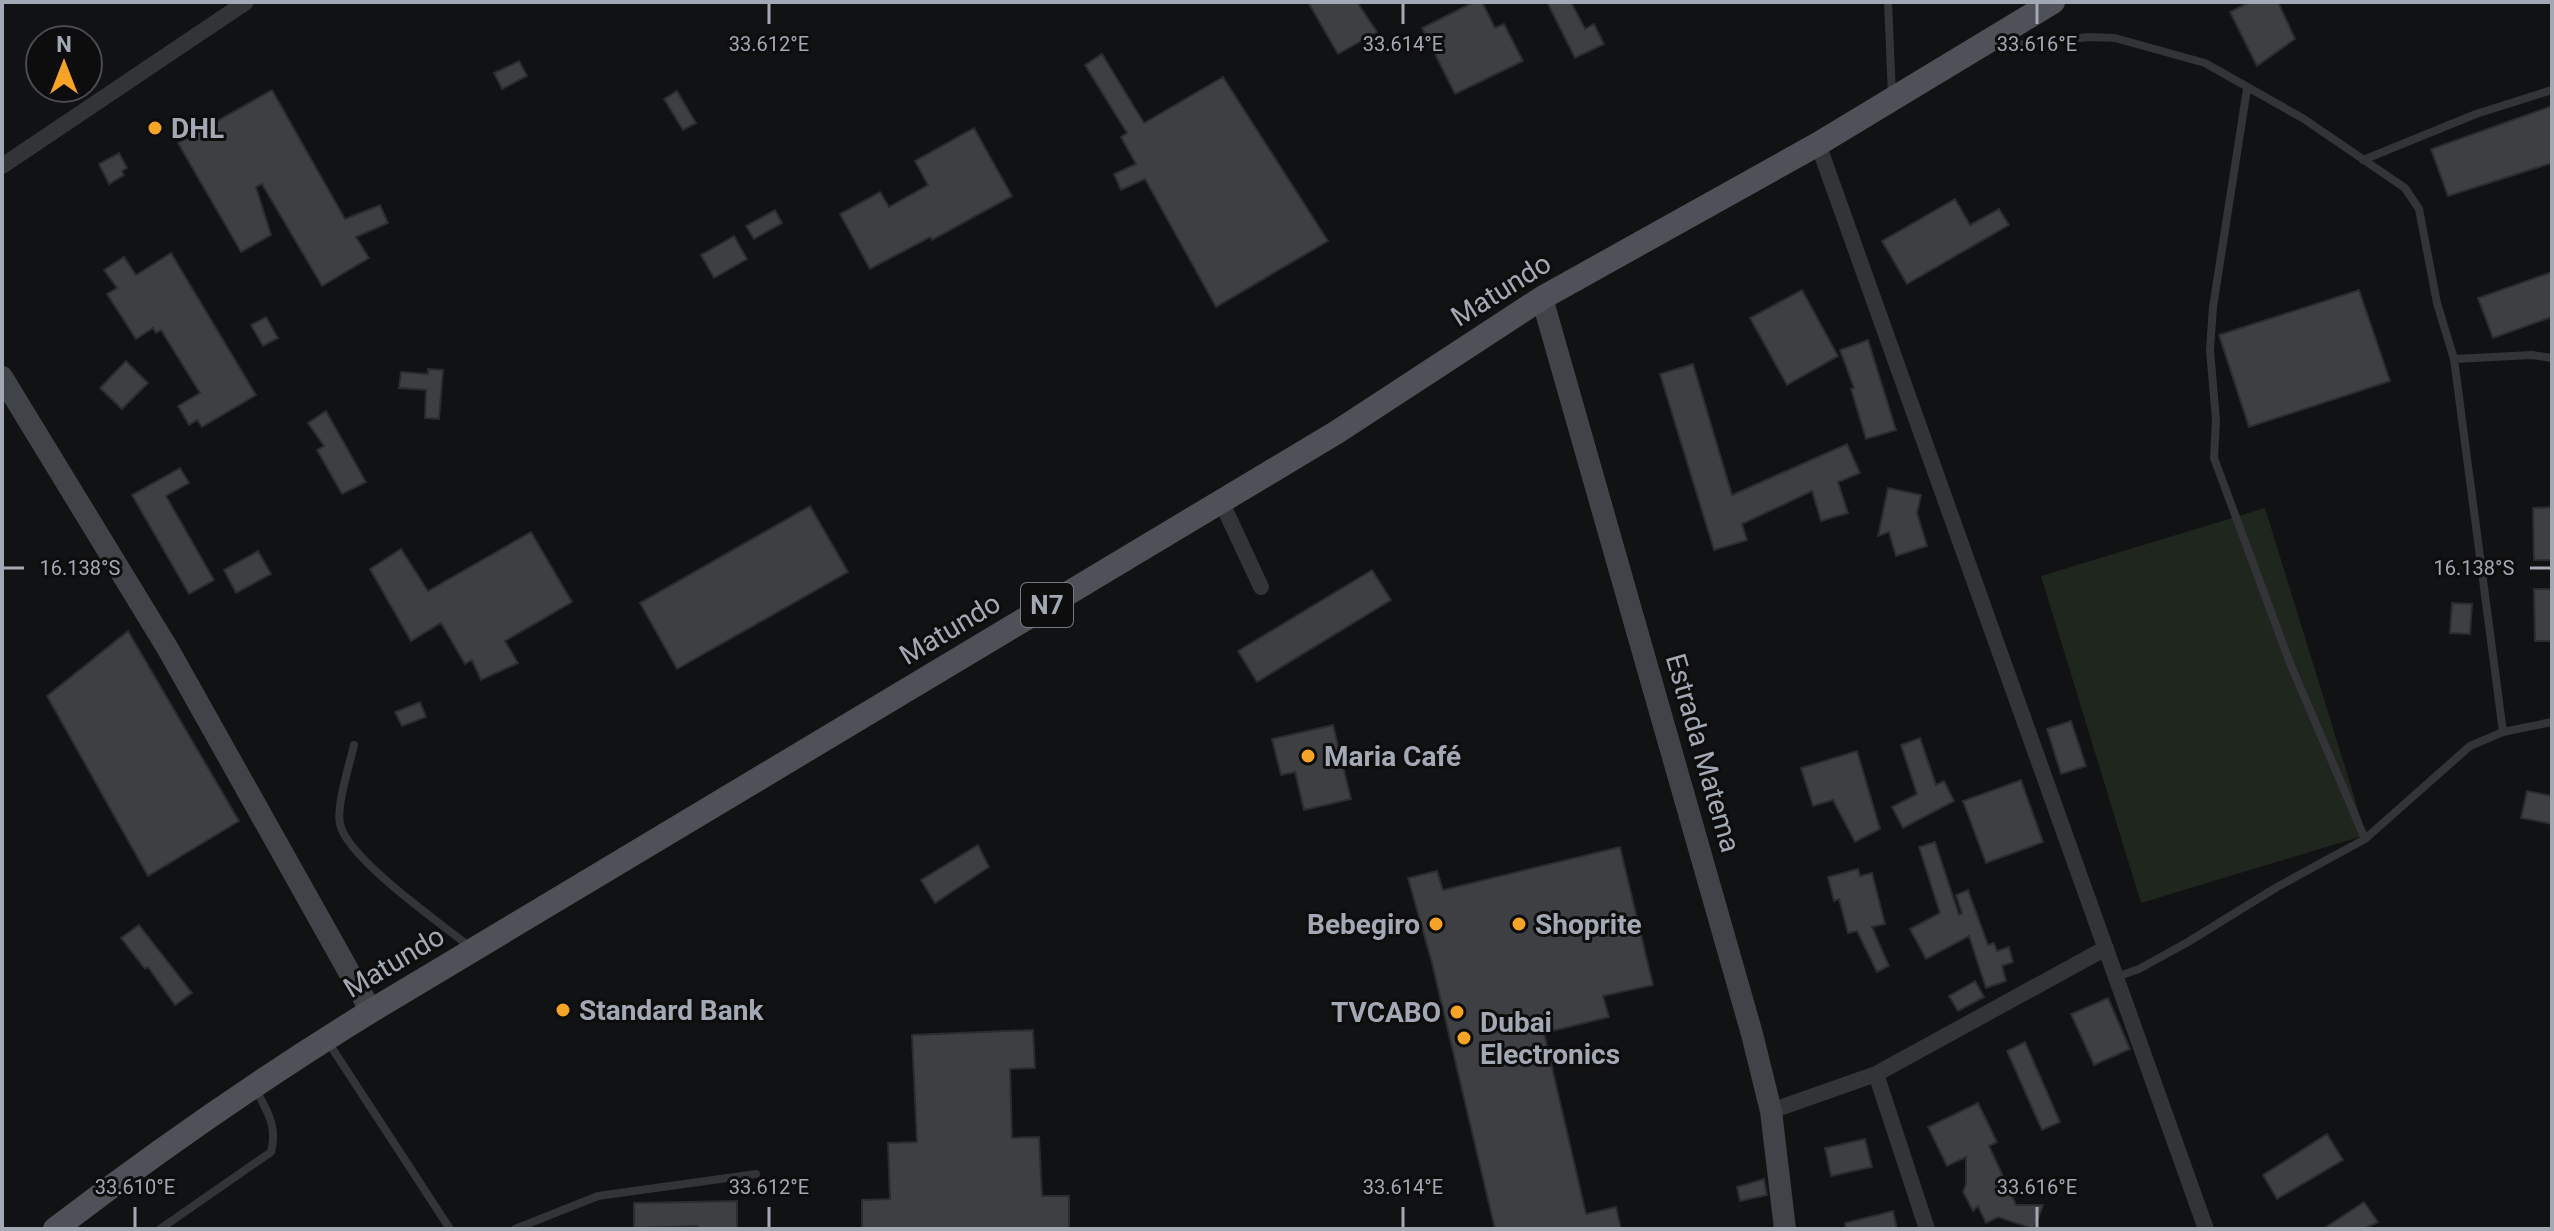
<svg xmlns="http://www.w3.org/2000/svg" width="2554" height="1231" font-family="Roboto,sans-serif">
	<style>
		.green { fill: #1e261e }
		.building { fill: #3d3f43; stroke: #2b2c2f; stroke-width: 2 }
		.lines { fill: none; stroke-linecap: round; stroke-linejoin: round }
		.lane { stroke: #323438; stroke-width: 8 }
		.street { stroke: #323438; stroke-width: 16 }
		.secondary { stroke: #404348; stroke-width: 22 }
		.primary { stroke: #4e5157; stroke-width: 24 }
		.ticks { fill: none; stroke: #a2a9b4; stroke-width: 3 }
		.poi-dot { fill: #f6a427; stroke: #0d0d0e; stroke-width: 3 }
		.labels { text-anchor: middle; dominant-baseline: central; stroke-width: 6; stroke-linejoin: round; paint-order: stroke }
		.shield { fill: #0d0d0e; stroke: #757a82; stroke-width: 2 }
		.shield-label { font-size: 26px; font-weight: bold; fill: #a2a9b4 }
		.poi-label { font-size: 28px; font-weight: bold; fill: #a2a9b4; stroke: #0d0d0e; text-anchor: start }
		.street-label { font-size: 28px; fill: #a2a9b4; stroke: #0d0d0e }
		.ticks-label { font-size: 20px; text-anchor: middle; fill: #a2a9b4; stroke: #0d0d0e; stroke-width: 6; stroke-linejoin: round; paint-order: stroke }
	</style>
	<rect width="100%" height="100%" fill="#111213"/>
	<path class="green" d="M2265 508 2366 835 2141 903 2041 576Z"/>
	<path class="building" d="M1308 2H1357L1377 32 1338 54Z
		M1474 2H1482L1495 28 1504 24 1523 61 1455 94 1422 28Z
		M1547 2H1571L1585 29 1594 24 1604 44 1575 58Z
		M2250 2H2278L2295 39 2257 66 2230 12Z
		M1102 54 1144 123 1223 77 1328 241 1216 307 1145 179 1121 190 1114 174 1136 164 1121 137 1127 133 1085 65Z
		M519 61 527 76 502 89 494 73Z
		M272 90 345 219 380 205 388 223 356 237 369 258 322 286 262 184 256 187 271 235 241 252 178 143Z
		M677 91 696 123 683 130 664 99Z
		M2552 106V163L2448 196 2431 149Z
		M974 128 1012 196 932 240 930 237 870 269 840 214 880 192 889 207 928 185 915 161Z
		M119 153 127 168 122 171 124 175 109 184 99 164Z
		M1955 199 1970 225 1999 209 2009 225 1907 284 1882 241Z
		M775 210 782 223 754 239 746 226Z
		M734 236 747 259 714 278 701 255Z
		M171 253 256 395 202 427 197 420 189 425 178 406 200 393 161 330 156 333 153 328 136 339 107 294 117 288 104 270 124 257 136 275Z
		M2552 272V317L2493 338 2478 298Z
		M1802 290 1838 356 1787 385 1750 318Z
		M2359 290 2390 381 2249 427 2219 335Z
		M266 317 278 338 263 346 251 325Z
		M1868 340 1896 430 1866 439 1851 389 1854 388 1840 350Z
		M126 361 148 383 122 409 100 388Z
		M1693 364 1732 495 1847 444 1860 473 1838 482 1848 513 1821 521 1812 491 1742 524 1747 540 1714 550 1660 374Z
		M428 369 443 370 439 419 425 418 426 390 399 388 401 372 428 374Z
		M326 411 366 482 342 494 317 450 324 446 308 423Z
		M180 468 189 483 166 496 214 580 189 594 132 495Z
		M1888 488 1921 495 1917 513 1927 546 1896 556 1889 532 1878 536Z
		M810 506 848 572 677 669 640 603Z
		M2552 507V560H2534L2533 508Z
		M531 532 572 602 505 641 518 663 481 680 472 660 465 664 441 623 411 641 370 569 401 549 428 591Z
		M258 551 271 574 236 593 224 570Z
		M1372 570 1391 600 1257 682 1238 651Z
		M2534 589H2552V641H2535Z
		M2452 603 2472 604 2470 634 2450 633Z
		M128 631 239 821 148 876 47 696Z
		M420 702 426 717 402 726 395 712Z
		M2071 721 2086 766 2061 774 2047 729Z
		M1333 725 1351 799 1304 810 1295 772 1281 775 1272 739Z
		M1920 738 1936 785 1944 781 1954 801 1903 828 1892 807 1917 794 1901 745Z
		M1857 751 1880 829 1855 842 1833 800 1813 806 1801 768Z
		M2021 780 2043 842 1986 863 1963 801Z
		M2527 791 2552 796V824L2521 818Z
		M1935 842 1959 915 1962 913 1956 895 1968 890 1988 945 1994 943 1997 951 2009 947 2013 962 2002 966 2006 981 1986 988 1969 936 1926 959 1910 929 1940 913 1919 847Z
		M978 845 989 867 935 903 921 880Z
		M1620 847 1653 985 1603 996 1609 1017 1544 1033 1586 1214 1616 1207 1621 1229H1495L1432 963 1408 878 1437 871 1443 890Z
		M1858 869 1860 876 1872 873 1885 924 1872 927 1889 966 1877 972 1857 931 1848 933 1839 899 1834 901 1828 877Z
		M139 925 192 993 175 1005 148 967 145 969 121 938Z
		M1975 981 1984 997 1958 1011 1949 996Z
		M2108 998 2130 1049 2094 1065 2071 1014Z
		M1033 1030 1035 1068 1010 1069 1012 1138 1039 1137 1042 1196H1069V1229H862V1200L890 1199 888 1143 917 1142 912 1035Z
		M2025 1042 2060 1122 2042 1130 2007 1051Z
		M1978 1103 1997 1142 1989 1146 2016 1205H2043L2034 1229 1998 1217 1986 1223 1978 1206 1973 1211 1963 1192 1966 1184V1157L1947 1166 1928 1127Z
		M2327 1134 2343 1160 2277 1199 2263 1175Z
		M1865 1139 1872 1167 1831 1176 1825 1148Z
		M1764 1179 1767 1195 1740 1201 1737 1187Z
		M737 1201V1229H697V1226L634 1228V1203Z
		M2364 1202 2378 1222 2364 1229H2323Z
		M1893 1211 1897 1229H1846L1845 1223Z"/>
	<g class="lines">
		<path class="lane" d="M1888 2 1892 95
			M1996 47 2089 37 2115 38 2205 63 2304 119 2405 188 2419 209 2437 303 2454 359 2532 355 2552 358
			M2247 89 2213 307 2210 350 2216 420 2214 458 2290 663 2365 839
			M2363 160 2476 114 2552 90
			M2454 359 2503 732
			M354 745C350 763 336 806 340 824 347 858 440 923 469 946
			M2116 977 2139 969 2188 942 2277 887 2365 839 2470 746 2503 732 2552 722
			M328 1042 450 1229
			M160 1229 271 1152C278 1126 267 1111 255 1088
			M515 1229 598 1196 756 1174"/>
		<path class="street" d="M1818 144 2206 1229
			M2 166 246 2
			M1221 501 1261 587
			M1876 1074 2106 948
			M1771 1111 1876 1074 1927 1229"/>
		<path class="secondary" d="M1542 298 1752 1034 1771 1111 1785 1229
			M2 377 168 649 371 1011"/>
		<path class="primary" d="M55 1229C156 1152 262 1078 371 1011L1337 432 1542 298 1818 144 2053 2"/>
	</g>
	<path class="ticks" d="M769 4V24M1403 4V24M2037 4V24M4 568H24M2530 568H2550M135 1207V1227M769 1207V1227M1403 1207V1227M2037 1207V1227"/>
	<g class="poi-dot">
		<circle cx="155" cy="128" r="8"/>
		<circle cx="1308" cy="756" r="8"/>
		<circle cx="1436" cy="924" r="8"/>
		<circle cx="1519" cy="924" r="8"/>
		<circle cx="563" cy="1010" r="8"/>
		<circle cx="1457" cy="1012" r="8"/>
		<circle cx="1464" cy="1038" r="8"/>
	</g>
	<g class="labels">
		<rect class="shield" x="1021" y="583" width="52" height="44" rx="6"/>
		<g class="shield-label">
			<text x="1047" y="605">N7</text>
		</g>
		<g class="poi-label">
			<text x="171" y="128">DHL</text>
			<text x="1324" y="756">Maria Café</text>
			<text x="1420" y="924" text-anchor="end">Bebegiro</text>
			<text x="1535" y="924">Shoprite</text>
			<text x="579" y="1010">Standard Bank</text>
			<text x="1441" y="1012" text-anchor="end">TVCABO</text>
			<text x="1480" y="1022">Dubai<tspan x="1480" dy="32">Electronics</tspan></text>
		</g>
		<g class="street-label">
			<text transform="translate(1501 290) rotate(-32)">Matundo</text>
			<text transform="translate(950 629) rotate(-31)">Matundo</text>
			<text transform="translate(1703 753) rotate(74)">Estrada Matema</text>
			<text transform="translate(394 962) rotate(-31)">Matundo</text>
		</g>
	</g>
	<g class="ticks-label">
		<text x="769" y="51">33.612°E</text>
		<text x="1403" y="51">33.614°E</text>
		<text x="2037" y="51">33.616°E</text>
		<text x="80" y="575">16.138°S</text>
		<text x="2474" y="575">16.138°S</text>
		<text x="135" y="1194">33.610°E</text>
		<text x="769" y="1194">33.612°E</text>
		<text x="1403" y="1194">33.614°E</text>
		<text x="2037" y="1194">33.616°E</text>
	</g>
	<rect width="2554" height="1231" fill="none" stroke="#a2a9b4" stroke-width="8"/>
	<g transform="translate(64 64)"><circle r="38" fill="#0d0d0e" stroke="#494b50" stroke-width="2"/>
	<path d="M0-6L14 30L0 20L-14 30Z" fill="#f6a427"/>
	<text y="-12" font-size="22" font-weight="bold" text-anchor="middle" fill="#a2a9b4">N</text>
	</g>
</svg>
